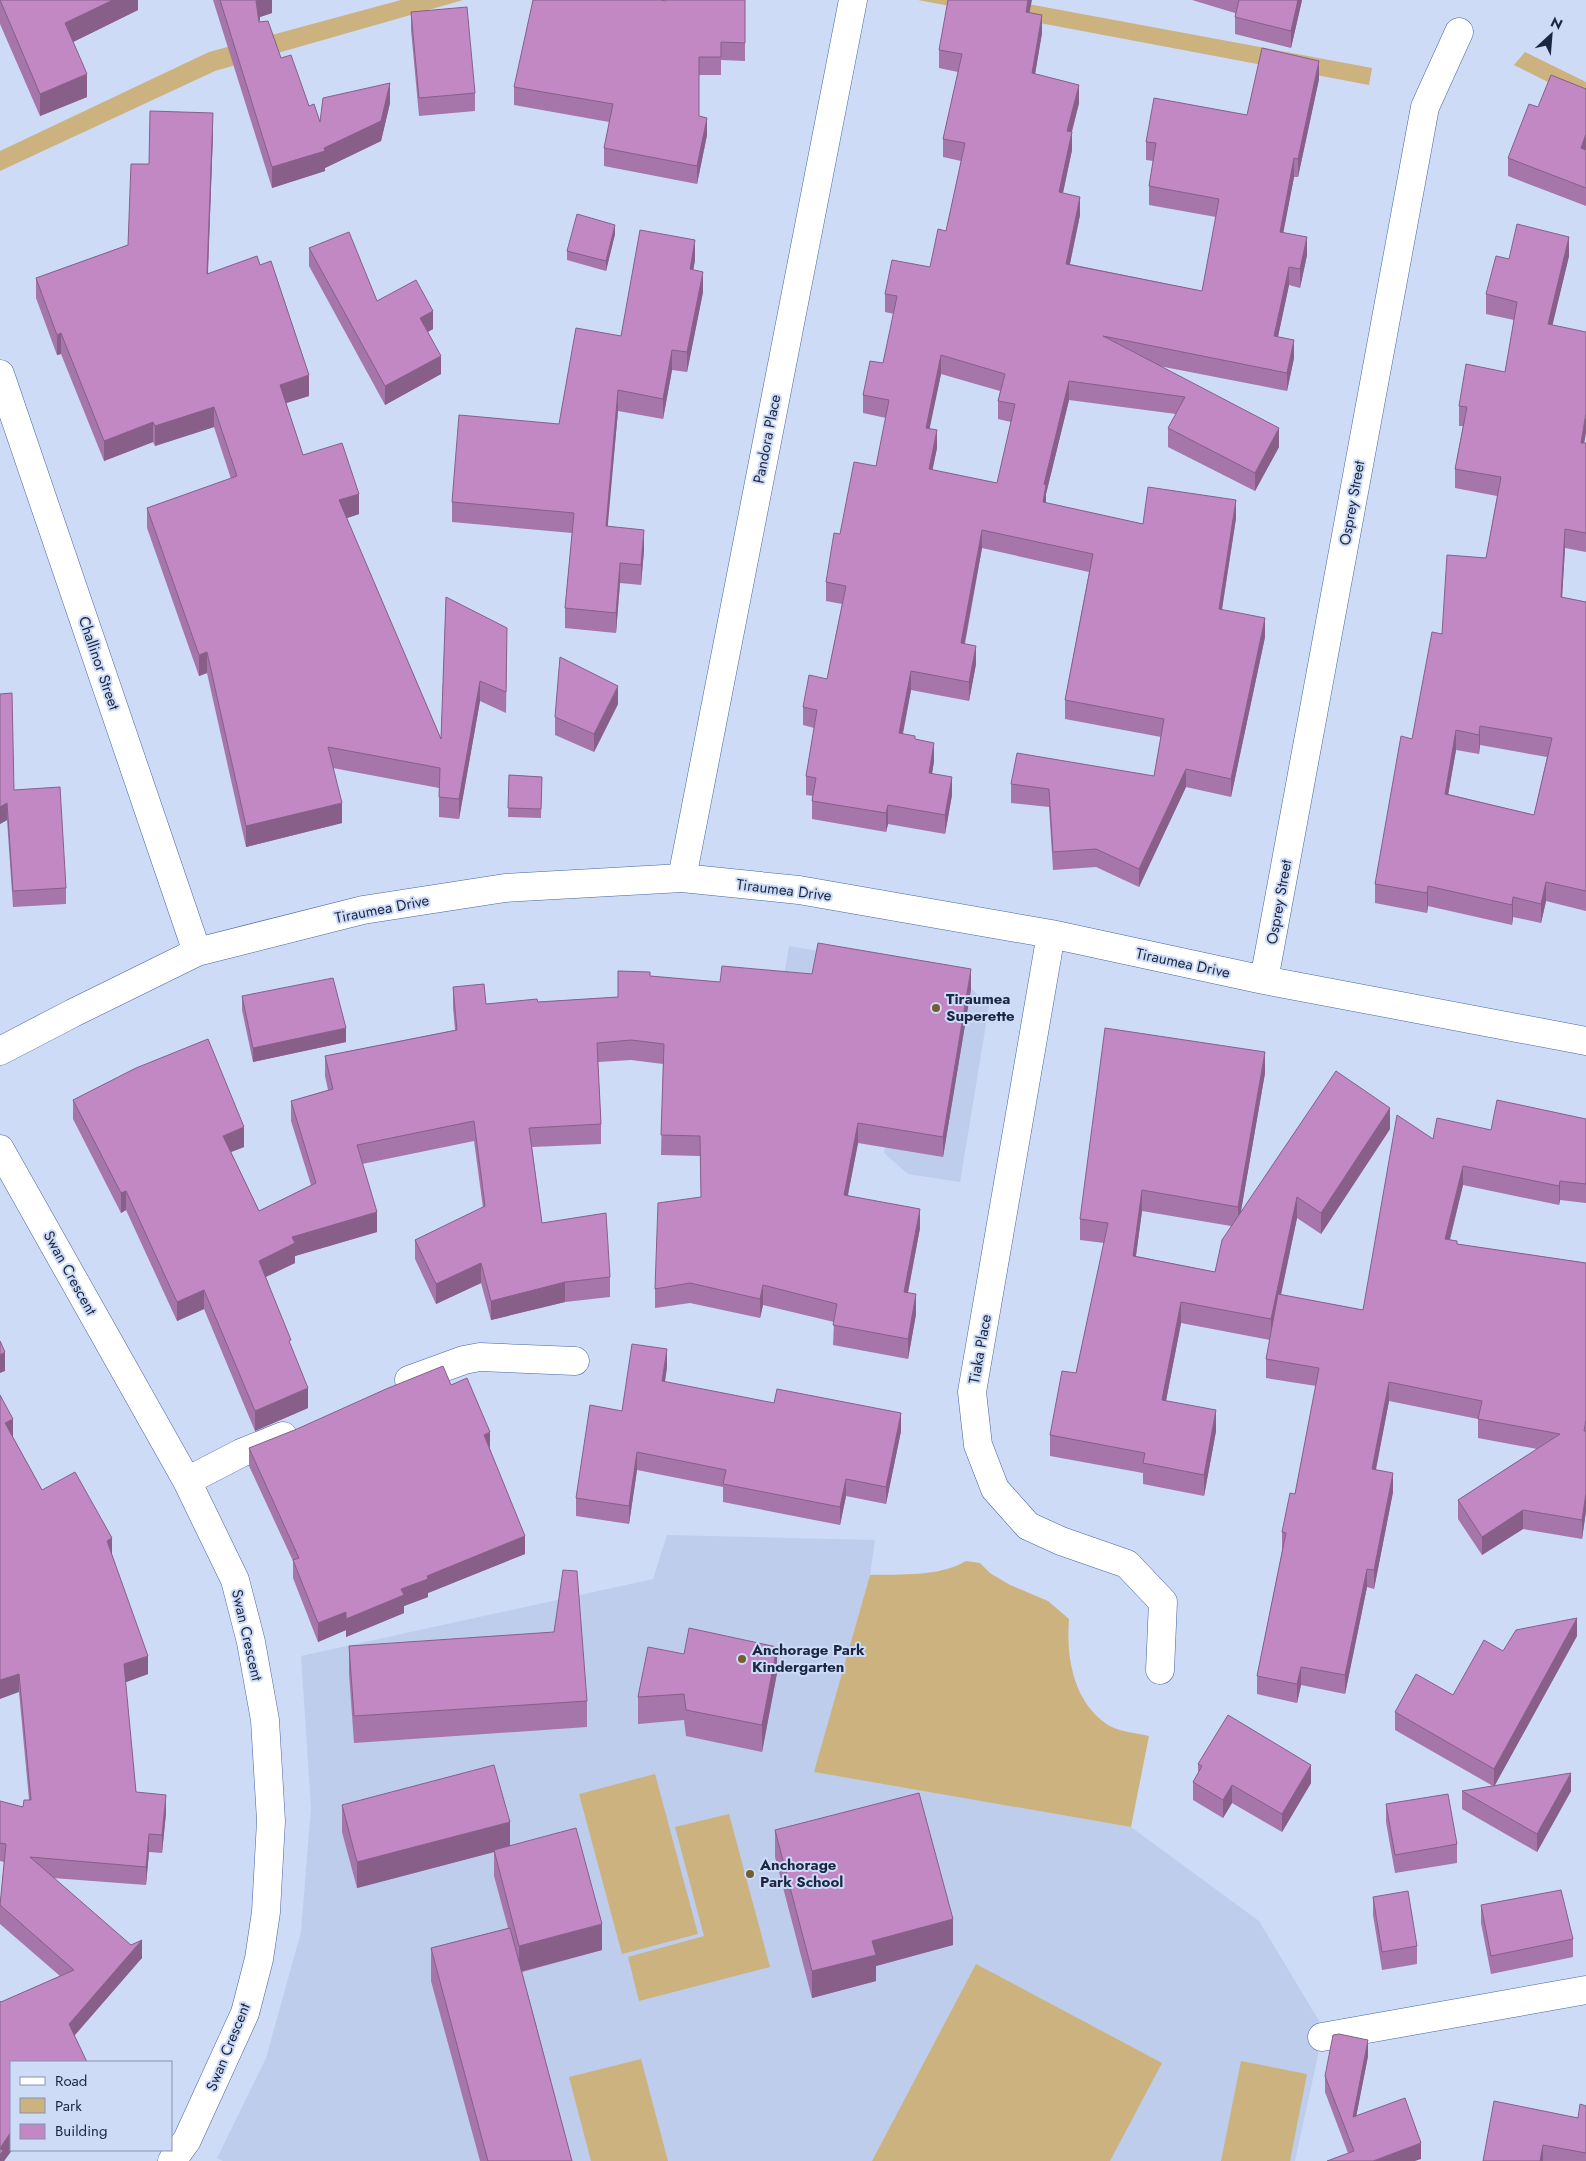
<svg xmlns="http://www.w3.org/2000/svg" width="1586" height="2161" font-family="Jost,sans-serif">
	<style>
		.built { fill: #becdec }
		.green { fill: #cbb27e }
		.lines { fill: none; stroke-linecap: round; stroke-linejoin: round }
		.minor-casing { stroke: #4864a3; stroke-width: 29 }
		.minor { stroke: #fff; stroke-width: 28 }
		.wall { fill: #a675a9; fill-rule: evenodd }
		.shaded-wall { fill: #875f89 }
		.building { fill: #c188c4; stroke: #875f89; fill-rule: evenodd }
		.poi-dot { fill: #745e2e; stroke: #cddbf7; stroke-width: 2 }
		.labels { text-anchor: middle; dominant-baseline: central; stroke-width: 4; stroke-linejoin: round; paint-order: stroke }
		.street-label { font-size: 15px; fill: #1b2742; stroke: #cddbf7 }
		.poi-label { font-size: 15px; font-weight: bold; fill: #1b2742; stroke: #cddbf7; text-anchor: start }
	</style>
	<rect width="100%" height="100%" fill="#cddbf7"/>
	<path class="built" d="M789 946 958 975 989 1006 960 1182 908 1174 884 1153 890 1116 768 1071Z
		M667 1535 875 1540 870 1575 815 1772 1131 1827 1259 1921 1319 2021 1322 2037 1295 2161H223L217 2158 266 2058 301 1932 311 1807 301 1656 653 1579Z"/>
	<path class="green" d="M401 0H463L215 71 0 171V151L209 52Z
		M918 0H1007L1372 68 1369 85Z
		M1525 52 1586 82V101L1514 65Z
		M966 1561 980 1563 990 1573 1010 1585 1048 1601 1069 1619C1066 1657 1073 1702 1108 1725 1119 1732 1137 1733 1149 1736L1131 1827 814 1772 870 1575C900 1574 939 1577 966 1561Z
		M655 1774 698 1934 622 1954 579 1794Z
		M729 1814 770 1967 639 2001 628 1957 704 1936 675 1827Z
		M976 1964 1162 2063 1110 2161H872Z
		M641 2059 668 2161H591L569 2077Z
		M1241 2061 1307 2074 1290 2161H1221Z"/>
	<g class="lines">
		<g class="minor-casing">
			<path id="minor" d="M0 374 197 952
				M682 878 853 0
				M1051 934 972 1392 978 1445 995 1489 1028 1526 1061 1541 1127 1564 1163 1602 1160 1670
				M1264 980 1425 107 1459 32
				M0 1051 73 1013 197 952 363 910 505 888 682 878 799 890 1051 934 1264 980 1586 1041
				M0 1149 187 1481 235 1580 251 1642 265 1720 271 1821 266 1912 259 1959 245 2013 187 2140 172 2161
				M409 1380 464 1360 480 1357 575 1361
				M187 1481 241 1453 283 1436
				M1322 2037 1586 1990"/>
		</g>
		<use href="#minor" class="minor"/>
	</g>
	<path class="wall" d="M0 0H138V10L73 42 87 97 40 116 0 24Z
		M213 0H272V13L260 17V20L259 21 309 106 320 122 390 103 381 141 325 168V171L272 188Z
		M745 0V61L721 60V75H699V116L707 135 697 184 604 166V148L609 122 514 105V87L666 1Z
		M1192 0H1302L1291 48 1235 34V13Z
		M411 12 475 93V111L419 116 411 30Z
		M1029 13 1042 33 1035 74 1079 103 1072 132V150L1063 193 1080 215 1070 264 1202 291 1216 217 1149 205V186L1153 161 1146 160V142L1247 115 1319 79 1298 177H1294L1283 232 1307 255 1300 288 1289 285 1278 337 1294 358 1287 391 1159 366 1279 447 1255 491 1168 447V428L1176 414 1069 400 1046 494V503L1143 524 1236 518 1222 610 1265 637 1231 797 1186 787 1139 887 1096 867 1053 870 1049 807 1011 803V784L1154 776 1161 737 1065 719V700L1089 572 982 548 965 644 976 664 969 701 911 690 903 734 915 740 934 761 932 774 952 795 945 834 888 824 886 832 812 819V801L813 796 806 795V776L814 728 803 725V707L827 679 842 604 826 601V582L840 534 876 466 886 418 863 413V395L883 363 894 314 885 312V294L930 267 946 231 961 161 943 157V139L958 72 939 68V50ZM941 374 1000 391 998 401V419L1011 422 997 483 932 470 937 448 929 428Z
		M1586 89V206L1508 176V158L1538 107Z
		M213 133 208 274 309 396 286 403 303 455 359 514 346 518 441 739 446 597 507 649 506 713 480 701 459 819 439 817V788L333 768 342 823 246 847 207 673 199 676 147 528V508L231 479 214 427 155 446 153 442 104 461 61 354 57 355 36 298V278L128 245 149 164Z
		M615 234 606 271 567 260V251Z
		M309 248 377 301 433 329 428 332 441 374 385 405 309 266Z
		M1569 256 1552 325 1584 443H1586V552L1565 548 1562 597 1586 602V911L1546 901 1541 923 1513 917 1512 925 1428 906 1427 913 1375 903V884L1412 739 1442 634 1486 558 1497 496 1455 488V469L1463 426H1459V406L1505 372 1514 320 1486 314V294L1509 259ZM1480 745 1547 757 1534 815 1448 794 1456 750 1479 754Z
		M695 260 693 270 703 292 687 372 672 370 663 419 618 411 607 526 644 550 641 585 620 583 616 633 565 628V608L572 533 452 522V502L559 424 621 336Z
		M0 694 14 790 66 888V904L13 907 7 820 0 824Z
		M618 704 594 752 555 735V717Z
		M509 775 542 777 541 818 508 817Z
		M650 976 720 982 971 989 943 1157 858 1143 848 1195 920 1228 908 1293 916 1314 908 1359 833 1345 834 1322 763 1305 760 1318 690 1303 655 1308V1289L701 1197 700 1156 661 1155 663 1064 631 1060 598 1062 601 1124V1144L532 1147 542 1223 610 1277V1297L565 1302 491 1320 481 1283 436 1304 415 1259V1240L483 1208 474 1141 362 1164 377 1232 295 1256V1263L266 1277 291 1347 308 1408 255 1431 204 1309 177 1321 126 1210 121 1213 73 1119V1100L244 1147 231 1152 259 1211 311 1185 291 1121V1101L328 1090 325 1076V1056L455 1030 453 1007V987L486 1004 538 1002 618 997Z
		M242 996 346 1042 253 1062 242 1010Z
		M1265 1073 1241 1211 1390 1129 1321 1234 1297 1218 1281 1295 1363 1310 1433 1139 1491 1130 1586 1119V1203L1560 1200 1559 1205 1463 1185 1450 1240 1457 1244 1586 1263V1511L1582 1539 1523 1529 1482 1555 1458 1519V1500L1537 1449 1478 1438V1419L1389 1401 1376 1470 1393 1492 1374 1589 1367 1587 1345 1694 1301 1685 1297 1703 1257 1694V1676L1282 1551V1532L1295 1494 1316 1386 1266 1378V1359L1270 1340 1181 1323 1166 1401 1216 1431 1204 1496 1143 1484V1473L1050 1456V1435L1076 1373 1104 1243 1080 1240V1219ZM1142 1211 1231 1226 1215 1272 1136 1256Z
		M667 1367 665 1382 901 1431 886 1504 846 1496 840 1525 723 1502V1487L637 1470 629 1524 576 1516V1498L622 1411Z
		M451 1385 490 1449 525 1554 428 1593V1597L404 1606V1613L346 1637V1630L318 1642 293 1578V1561L249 1466V1448Z
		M13 1437 42 1490 112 1555 148 1674 125 1682 136 1792 166 1813 162 1853 149 1852 146 1885 53 1878 142 1958 11 2062 12 2150 4 2161 1 2002 60 1976 0 1924V1905L4 1862 0 1861V1801L23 1807 29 1800 19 1692Z
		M1577 1636 1494 1786 1571 1791 1537 1852 1462 1809V1791L1493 1786 1395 1730V1712L1453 1695 1503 1651Z
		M349 1646 587 1701V1727L354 1743 349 1673Z
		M777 1673 762 1752 686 1736 684 1720 638 1724V1697Z
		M1198 1764 1311 1783 1282 1832 1232 1803 1223 1818 1193 1800V1782L1198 1773Z
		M1386 1804 1457 1844V1863L1395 1873 1386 1822Z
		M342 1805 510 1846 602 1950 522 1972 572 2161H480L431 1981V1948L508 1928 494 1876V1852L357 1888 342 1832Z
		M775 1830 953 1945 876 1966V1981L812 1998 775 1857Z
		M1373 1897 1417 1946V1964L1382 1970 1373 1915Z
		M1481 1905 1573 1939V1957L1491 1974 1481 1923Z
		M1368 2056 1356 2116 1421 2159 1348 2153 1325 2092V2076Z
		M1586 2106V2161H1483L1578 2118Z"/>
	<path class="shaded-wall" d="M113 0H138V10L65 46V23Z
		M260 0H272V13L260 17V20L256 22V1Z
		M1028 0H1032L1026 30V12Z
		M1298 0H1302L1291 48V31Z
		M1042 15V33L1032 92V73Z
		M1319 61V79L1298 177V159Z
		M87 74V97L40 116V94Z
		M390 83V103L381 141 325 168V171L272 188V167L324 148Z
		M1079 85V103L1067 149V131Z
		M213 113V133L207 294V274Z
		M707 118V135L697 184V166Z
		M1072 132V150L1059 211V192Z
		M1586 134V152L1581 148Z
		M1294 158V177L1280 250V232Z
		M1080 197V215L1066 282V264Z
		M615 225V234L606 271V261Z
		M1307 237V255L1300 288V269Z
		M1569 237V256L1548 344V324Z
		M695 240V260L690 289V269Z
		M1289 267V285L1274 355V336Z
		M703 272V292L687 372V352Z
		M433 311V329L420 336V318Z
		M61 333V354L57 355V335Z
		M1294 340V358L1287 391V373Z
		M672 350V370L663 419V399Z
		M941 355V374L926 446V428Z
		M441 356V374L385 405V386Z
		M309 375V396L280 405V385Z
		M1069 381V400L1046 494V503L1043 502 1044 484Z
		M618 390V411L606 546V526Z
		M214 407V427L155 446V426Z
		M1586 413V433L1581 462V443Z
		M153 422V442L104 461V441Z
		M1279 428V447L1255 491V473Z
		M937 430V448L929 487V469Z
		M359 494V514L339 521V500Z
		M1236 500V518L1219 627V609Z
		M1565 529V548L1561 616V597Z
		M644 530V550L641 585V565Z
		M982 530V548L961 661V643Z
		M620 563V583L616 633V613Z
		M1265 618V637L1231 797V779Z
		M976 646V664L969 701V682Z
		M207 652V673L199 676V655Z
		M911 671V690L899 752V733Z
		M480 681V701L459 819V799Z
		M618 686V704L594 752V734Z
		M1480 726V745L1479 754V735Z
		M1456 730V750L1445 813V794Z
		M934 743V761L929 792V773Z
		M1186 769V787L1139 887V869Z
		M952 777V795L945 834V815Z
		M7 803V820L0 824V807Z
		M342 803V823L246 847V826Z
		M888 805V824L886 832V813Z
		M1546 882V901L1541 923V904Z
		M1428 886V906L1427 913V893Z
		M1513 897V917L1512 925V905Z
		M971 969V989L943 1157V1137Z
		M346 1028V1042L253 1062V1048Z
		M1265 1052V1073L1238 1228V1207Z
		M1390 1108V1129L1321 1234V1213Z
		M858 1123V1143L844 1214V1195Z
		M244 1127V1147L223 1155V1136Z
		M1463 1166V1185L1445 1258V1239Z
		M1560 1181V1200L1559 1205V1186Z
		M1142 1190V1211L1133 1277V1256Z
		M126 1191V1210L121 1213V1193Z
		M1297 1197V1218L1271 1340V1319Z
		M920 1209V1228L904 1312V1292Z
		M377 1212V1232L295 1256V1263L259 1280V1261L292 1237Z
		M481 1263V1283L436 1304V1284Z
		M565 1282V1302L491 1320V1301Z
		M763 1285V1305L760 1318V1299Z
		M204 1290V1309L177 1321V1302Z
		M916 1294V1314L908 1359V1339Z
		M1181 1302V1323L1162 1421V1400Z
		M667 1349V1367L662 1399V1381Z
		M5 1352V1371L0 1373V1355Z
		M1389 1382V1401L1372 1488V1469Z
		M308 1388V1408L255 1431V1411Z
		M1216 1410V1431L1204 1496V1475Z
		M901 1413V1431L886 1504V1487Z
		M13 1419V1438L5 1423Z
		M490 1432V1450L484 1435Z
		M637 1452V1470L629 1524V1506Z
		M1393 1473V1492L1374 1589V1570Z
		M846 1479V1496L840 1525V1507Z
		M1586 1493V1511L1582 1539V1520Z
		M1523 1510V1529L1482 1555V1537Z
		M525 1536V1554L428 1593V1597L404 1606V1613L346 1637V1619L427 1576Z
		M112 1538V1557L107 1541Z
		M1367 1569V1587L1345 1694V1675Z
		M346 1612V1630L318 1642V1623Z
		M1577 1618V1636L1494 1787V1769Z
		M777 1647V1673L762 1752V1725Z
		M148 1656V1674L124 1683V1664Z
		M1301 1667V1685L1297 1703V1684Z
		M19 1674V1692L0 1699V1680Z
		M1311 1765V1783L1282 1832V1814Z
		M1571 1773V1791L1537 1852V1834Z
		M1232 1785V1803L1223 1818V1800Z
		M166 1795V1813L162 1853V1835Z
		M510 1822V1848L494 1850V1852L357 1888V1862Z
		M149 1834V1852L146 1885V1867Z
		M953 1919V1945L876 1966V1981L812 1998V1971L872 1941Z
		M602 1924V1950L519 1972V1946Z
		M142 1940V1958L69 2042V2024Z
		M1368 2040V2056L1353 2133V2117Z
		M11 2132 12 2150 4 2161H0V2148Z
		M1421 2143V2159L1415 2161H1373Z
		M1543 2145V2161H1540Z"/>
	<path class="building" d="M0 0H113L65 23 87 74 40 94Z
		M220 0H260L256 1 259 22 268 21 281 58 291 55 309 106 314 104 320 122 323 98 390 83 381 121 324 148 325 151 272 167Z
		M533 0H661L666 1V0H745V43L721 42V57H699V116L707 118 697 166 604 148 613 104 514 87Z
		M948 0H1028L1026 12 1042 15 1032 73 1079 85 1067 131 1072 132 1059 192 1080 197 1066 264 1202 291 1219 199 1149 186 1156 143 1146 142 1154 98 1247 115 1262 48 1319 61 1298 159 1294 158 1280 232 1307 237 1300 269 1289 267 1274 336 1294 340 1287 373 1103 336 1279 428 1255 473 1168 428 1185 397 1069 381 1044 484 1046 485 1043 502 1143 524 1148 487 1236 500 1219 609 1265 618 1231 779 1186 769 1139 869 1096 849 1053 852 1049 789 1011 784 1017 753 1154 776 1164 719 1065 700 1093 554 982 530 961 643 976 646 969 682 911 671 899 733 915 736V739L934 743 929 773 952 777 945 815 888 805 886 813 812 801 816 778 806 776 817 710 803 707 809 675 827 679 846 586 826 582 834 533 840 534 854 462 876 466 889 400 863 395 870 361 883 363 897 296 885 294 892 260 930 267 938 229 946 231 965 143 943 139 962 54 939 50ZM941 355 1005 374 998 401 1015 404 997 483 929 469 937 430 926 428Z
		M1239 0H1298L1291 31 1235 17Z
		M467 7 475 93 419 98 411 12Z
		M1551 75 1586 89V134L1581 148 1586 150V188L1508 158 1529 104 1538 107Z
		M150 111 213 113 207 274 257 256 260 265 271 261 309 375 280 385 303 455 342 443 359 494 339 500 441 739 446 597 507 628 506 692 480 681 459 799 439 797 440 768 328 747 342 803 246 826 207 652 199 655 147 508 237 476 214 407 155 426 153 422 104 441 61 333 57 335 36 278 128 245 131 164H149Z
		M577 214 615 225 606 261 567 251Z
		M1517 224 1569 237 1548 324 1586 332V413L1581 443H1586V533L1565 529 1561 597 1586 602V891L1546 882 1541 904 1513 897 1512 905 1428 886 1427 893 1375 884 1401 736 1412 739 1432 632 1442 634 1447 555 1486 558 1501 477 1455 469 1467 407 1459 406 1466 364 1505 372 1517 302 1486 294 1496 256 1509 259ZM1480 726 1552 738 1534 815 1445 794 1456 730 1479 735Z
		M640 230 695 240 690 269 703 272 687 352 672 350 663 399 618 390 606 526 644 530 641 565 620 563 616 613 565 608 574 513 452 502 459 415 559 424 576 328 621 336Z
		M349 232 377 301 416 280 433 311 420 318 441 356 385 386 309 248Z
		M560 657 618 686 594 734 555 717Z
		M12 693 14 790 60 787 66 888 13 891 7 803 0 807V694Z
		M509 775 542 777 541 809 508 808Z
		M818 943 971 969 943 1137 858 1123 844 1195 920 1209 904 1292 916 1294 908 1339 833 1325 837 1304 763 1285 760 1299 690 1283 655 1289 658 1203 701 1197 700 1136 661 1135 664 1044 631 1040 597 1043 601 1124 529 1128 542 1223 606 1213 610 1277 565 1282 491 1301 481 1263 436 1284 415 1240 485 1206 474 1121 357 1145 377 1212 292 1237 295 1243 259 1261 291 1340 289 1341 308 1388 255 1411 204 1290 177 1302 126 1191 121 1193 73 1100 136 1068 208 1039 244 1127 223 1136 259 1211 316 1183 291 1101 333 1089 325 1056 457 1030 453 987 484 984 486 1004 537 999 538 1002 618 997V971L650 972V976L720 982 722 966 812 974Z
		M333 978 346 1028 253 1048 242 996Z
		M1105 1028 1265 1052 1238 1207 1142 1190 1133 1256 1215 1272 1222 1240 1336 1071 1390 1108 1321 1213 1297 1197 1271 1319 1181 1302 1162 1400 1216 1410 1204 1475 1143 1463 1145 1453 1050 1435 1062 1371 1076 1373 1108 1223 1080 1219Z
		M1497 1100 1586 1119V1184L1560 1181 1559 1186 1463 1166 1445 1239 1457 1241V1244L1586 1263V1420L1584 1431H1586V1493L1582 1520 1523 1510 1482 1537 1458 1500 1560 1434 1478 1419 1482 1401 1389 1382 1372 1469 1393 1473 1374 1570 1367 1569 1345 1675 1301 1667 1297 1684 1257 1676 1286 1533 1282 1532 1290 1493 1295 1494 1319 1368 1266 1359 1278 1294 1363 1310 1397 1115 1433 1139 1437 1118 1491 1130Z
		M0 1341 5 1352 0 1355Z
		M632 1344 667 1349 662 1381 774 1403 777 1389 901 1413 886 1487 846 1479 840 1507 723 1484 726 1470 637 1452 629 1506 576 1498 590 1405 622 1411Z
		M443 1366 451 1385 467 1378 490 1432 484 1435 525 1536 427 1576 428 1579 401 1589 404 1595 346 1619V1612L318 1623 293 1560 299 1558 249 1448 297 1429 386 1389Z
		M0 1395 13 1419 5 1423 42 1490 75 1472 112 1538 107 1541 148 1656 124 1664 136 1792 166 1795 162 1835 149 1834 146 1867 30 1857 131 1945 142 1940 69 2024 87 2062H11V2132L0 2148 3 2151 0 2155V2001L1 2002 74 1970 0 1905 6 1844 0 1843V1801L23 1807 24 1800H31L19 1674 0 1680Z
		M563 1570 577 1571 587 1701 354 1716 349 1646 554 1632Z
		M1577 1618 1494 1769 1395 1712 1416 1674 1453 1695 1484 1640 1503 1651 1516 1630Z
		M689 1628 777 1647 762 1725 686 1710 684 1694 638 1697 648 1647 684 1654Z
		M1228 1715 1311 1765 1282 1814 1232 1785 1223 1800 1193 1782 1202 1766 1198 1764Z
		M494 1765 510 1822 357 1862 342 1805Z
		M1571 1773 1537 1834 1462 1791Z
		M919 1793 953 1919 872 1941 876 1955 812 1971 775 1830Z
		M1448 1794 1457 1844 1395 1855 1386 1804Z
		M576 1828 602 1924 519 1946 494 1850Z
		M1561 1890 1573 1939 1491 1956 1481 1905Z
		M1408 1891 1417 1946 1382 1952 1373 1897Z
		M510 1928 572 2161H488L431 1948Z
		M1339 2034 1368 2040 1353 2117 1405 2098 1421 2143 1373 2161H1327L1354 2151 1325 2076 1333 2035Z
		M1494 2101 1578 2118 1580 2104 1586 2106V2153L1543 2145 1540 2161H1483Z"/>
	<g class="poi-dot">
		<circle cx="936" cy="1008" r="5"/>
		<circle cx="742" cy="1659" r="5"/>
		<circle cx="750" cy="1874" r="5"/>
	</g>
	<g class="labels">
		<g class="street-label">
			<text transform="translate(767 439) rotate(-79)">Pandora Place</text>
			<text transform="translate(1352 503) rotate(-80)">Osprey Street</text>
			<text transform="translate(99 663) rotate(71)">Challinor Street</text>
			<text transform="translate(784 890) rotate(7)">Tiraumea Drive</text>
			<text transform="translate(1279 902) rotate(-80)">Osprey Street</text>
			<text transform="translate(382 909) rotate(-11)">Tiraumea Drive</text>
			<text transform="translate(1183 963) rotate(12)">Tiraumea Drive</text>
			<text transform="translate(70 1273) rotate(61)">Swan Crescent</text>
			<text transform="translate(980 1349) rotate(-80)">Tiaka Place</text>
			<text transform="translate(247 1635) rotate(77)">Swan Crescent</text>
			<text transform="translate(228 2047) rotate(-68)">Swan Crescent</text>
		</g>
		<g class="poi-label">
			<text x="946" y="999">Tiraumea<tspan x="946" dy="17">Superette</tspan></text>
			<text x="752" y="1650">Anchorage Park<tspan x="752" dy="17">Kindergarten</tspan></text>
			<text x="760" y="1865">Anchorage<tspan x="760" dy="17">Park School</tspan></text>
		</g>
	</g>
	<rect x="10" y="2061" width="162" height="90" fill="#cddbf7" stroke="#8693af"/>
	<rect x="20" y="2077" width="25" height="8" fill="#ffffff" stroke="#8693af"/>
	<text x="55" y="2086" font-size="15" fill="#1b2742">Road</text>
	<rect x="20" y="2098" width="25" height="15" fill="#cbb27e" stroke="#8693af"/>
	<text x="55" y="2111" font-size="15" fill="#1b2742">Park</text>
	<rect x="20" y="2124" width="25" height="15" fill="#c188c4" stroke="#8693af"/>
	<text x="55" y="2136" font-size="15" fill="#1b2742">Building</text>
	<g transform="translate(1551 35) rotate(26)" stroke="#cddbf7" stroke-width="4" paint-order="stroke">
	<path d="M0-4L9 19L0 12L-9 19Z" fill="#1b2742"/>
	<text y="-8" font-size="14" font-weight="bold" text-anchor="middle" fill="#1b2742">N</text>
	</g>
</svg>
